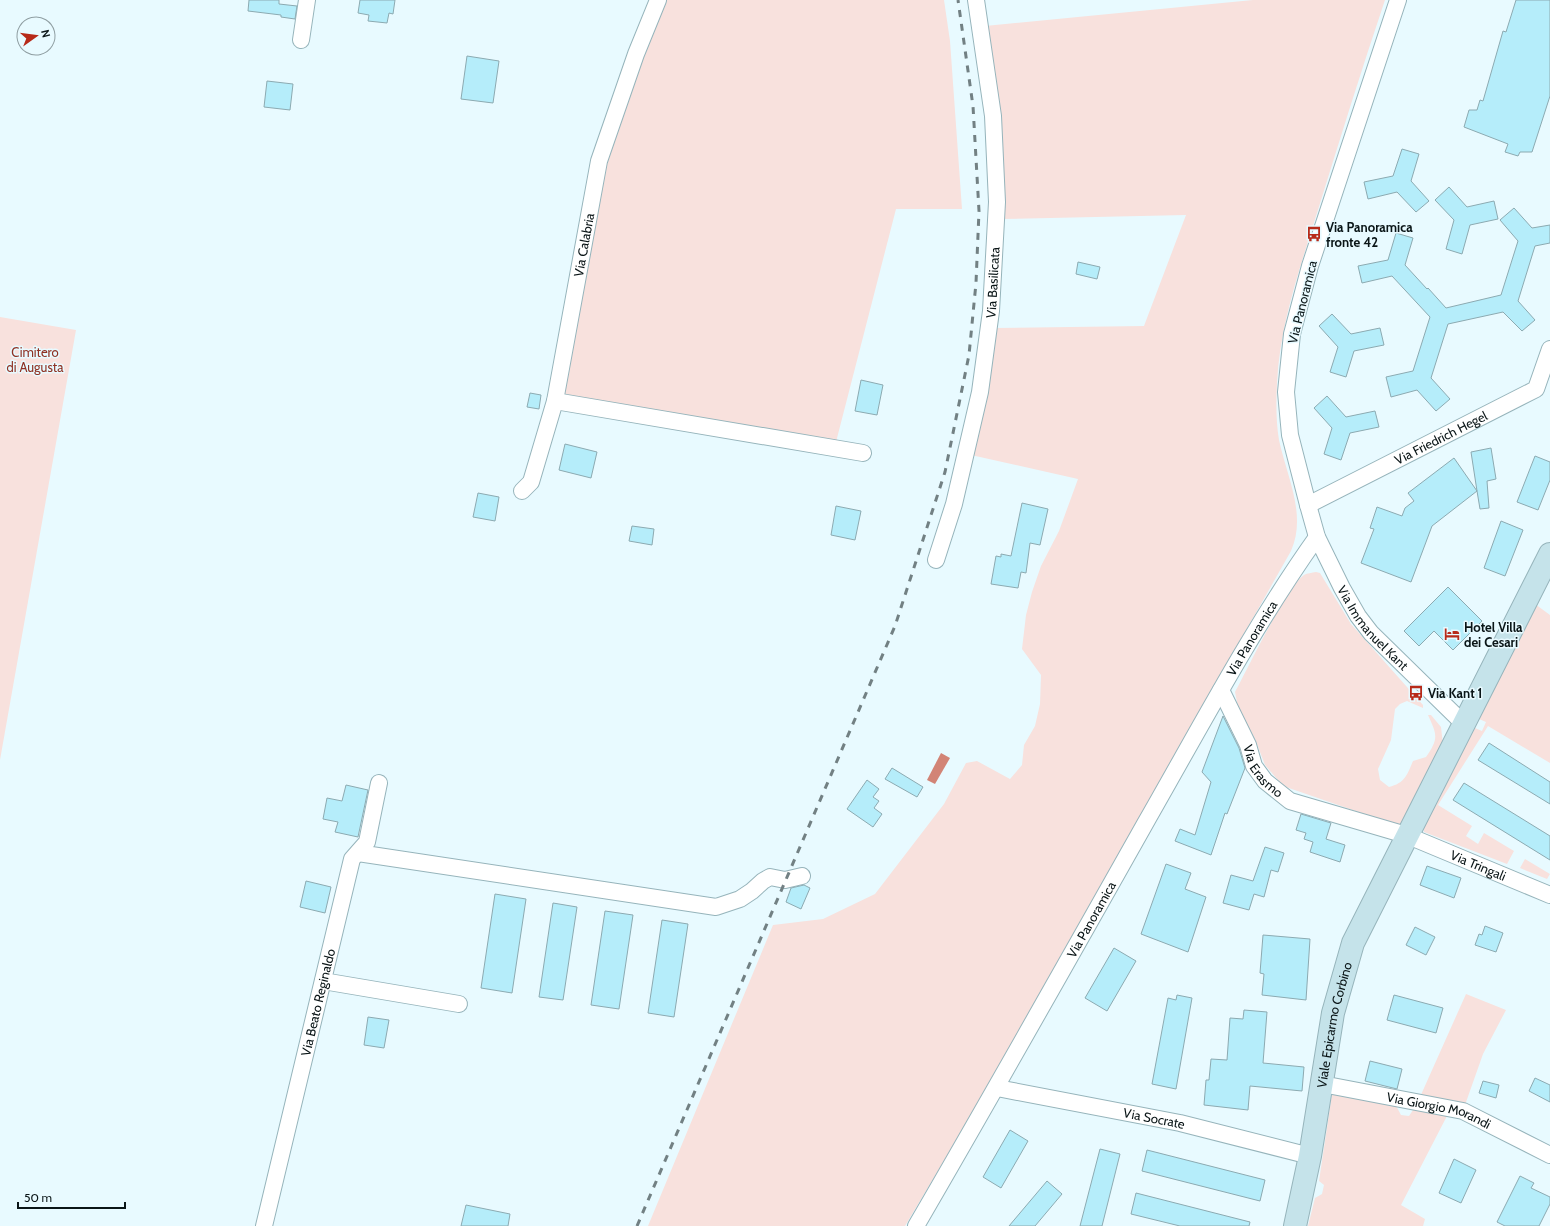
<svg xmlns="http://www.w3.org/2000/svg" width="1550" height="1226" font-family="Cabin,sans-serif">
	<style>
		.green { fill: #f8e1dd }
		.water { fill: #d28476 }
		.building { fill: #b5edfa; stroke: #8caab1 }
		.lines { fill: none; stroke-linecap: round; stroke-linejoin: round }
		.minor-casing { stroke: #96b4bb; stroke-width: 18 }
		.secondary-casing { stroke: #96b4bb; stroke-width: 24 }
		.minor { stroke: #fff; stroke-width: 16 }
		.secondary { stroke: #c5e3ea; stroke-width: 22 }
		.rail { stroke: #728083; stroke-width: 3; stroke-dasharray: 7 7; stroke-linecap: butt }
		.labels { text-anchor: middle; dominant-baseline: central; stroke-width: 3; stroke-linejoin: round; paint-order: stroke }
		.poi-label { font-size: 13px; font-weight: bold; fill: #0a1517; stroke: #e8faff; text-anchor: start }
		.street-label { font-size: 13px; fill: #0a1517; stroke: #e8faff }
		.park-label { font-size: 13px; fill: #8f3224; stroke: #e8faff }
	</style>
	<rect width="100%" height="100%" fill="#e8faff"/>
	<path class="green" d="M663 0H944L950 41 962 209H896L836 442 564 395 602 167Z
		M1253 0H1385C1361 71 1339 142 1317 213 1300 268 1280 324 1277 383 1276 401 1276 422 1279 440 1287 477 1307 515 1291 551L976 1107 905 1226H648L773 925 823 919 875 894 944 804 966 763 977 761 1010 779 1022 765 1024 745 1035 726 1040 704 1041 675 1022 649 1026 615 1032 592 1041 566 1059 531 1078 479 971 455 995 328 1144 326 1186 215 1002 219 985 26Z
		M0 317 76 330 0 760Z
		M1316 572 1320 573 1351 624 1423 705V708L1407 701 1400 704 1395 709 1391 740 1378 769 1380 780 1389 787C1405 783 1407 775 1413 761L1426 757C1439 738 1437 735 1428 715H1431L1441 727 1443 745 1402 827 1283 786 1265 765 1255 739 1238 707 1235 692C1247 670 1287 586 1304 575 1307 573 1312 573 1316 572Z
		M1535 604 1550 615V763L1488 726 1438 805 1472 826 1466 836 1478 844 1484 833 1514 851 1507 864 1424 832 1423 827 1475 728 1482 731 1486 722 1479 719Z
		M1525 859 1550 874 1547 879 1520 868Z
		M1466 994 1506 1010 1483 1054 1465 1105 1420 1097Z
		M1335 1092 1394 1102 1401 1115 1409 1116 1415 1107 1448 1114 1401 1205 1425 1219 1423 1226H1308L1315 1198 1322 1194 1324 1185 1319 1181 1332 1094Z"/>
	<path class="water" d="M941 753 950 758 935 784 927 780Z"/>
	<path class="building" d="M249 0H279V4L297 6 295 19 281 17V15L248 11Z
		M360 0H395L393 14 389 13 387 23 368 21 369 15 358 13Z
		M1516 0H1550V96L1532 152H1520L1518 156 1505 152 1508 144 1464 127 1469 110H1477L1480 100 1483 101 1503 31 1506 32Z
		M467 56 499 61 493 103 461 99Z
		M267 81 293 84 290 110 264 107Z
		M1402 149 1419 154 1411 181 1429 201 1416 212 1397 192 1368 199 1364 182 1393 176Z
		M1449 187 1467 207 1494 201 1498 219 1470 225 1462 254 1446 249 1454 220 1435 200Z
		M1514 208 1532 228 1550 225V243L1535 246 1518 301 1535 320 1522 331 1503 312 1448 324 1431 378 1450 399 1436 411 1417 390 1391 397 1386 377 1413 371 1430 317 1392 276 1362 283 1358 266 1388 260 1396 233 1413 238 1405 265 1427 289 1428 288 1446 308 1501 295 1518 241 1500 220Z
		M1078 262 1100 267 1097 279 1076 274Z
		M1332 314 1351 334 1380 328 1384 345 1354 351 1346 377 1330 372 1338 347 1319 326Z
		M861 380 883 385 877 415 855 411Z
		M530 393 541 395 539 409 527 407Z
		M1327 396 1346 417 1375 411 1379 427 1350 433 1341 460 1324 454 1332 428 1314 408Z
		M565 444 597 452 591 478 559 470Z
		M1491 448 1496 479 1487 481 1489 508 1480 509 1477 491 1432 526 1411 582 1361 563 1374 529 1370 528 1377 507 1402 516 1405 508 1414 501 1408 493 1454 458 1477 491 1471 452Z
		M1535 456 1550 462V480L1538 510 1517 502Z
		M478 493 499 497 495 521 473 517Z
		M1022 503 1048 509 1040 545 1030 543 1026 573 1021 572 1018 588 991 584 996 556 1001 557V554L1011 556Z
		M836 506 861 511 855 540 831 535Z
		M1501 521 1523 530 1505 576 1484 568Z
		M632 526 654 529 652 545 629 541Z
		M1448 587 1482 621 1453 650 1434 631 1419 646 1404 631Z
		M1223 716 1239 748 1245 768 1227 814 1225 813 1211 855 1175 841 1180 829 1195 835 1211 782 1202 772Z
		M1489 743 1550 782V804L1478 760Z
		M892 768 923 787 917 797 885 779Z
		M867 780 879 789 873 797 879 801 874 808 882 814 873 827 847 809Z
		M1464 783 1550 836V860L1453 800Z
		M346 785 368 790 358 837 335 832 338 822 323 819 327 798 342 801Z
		M1301 814 1331 823 1326 839 1345 845 1340 862 1310 852 1313 842 1304 839 1306 833 1296 830Z
		M1265 847 1284 853 1278 872 1271 870 1264 897 1254 894 1249 910 1223 903 1231 875 1253 881Z
		M1166 864 1191 873 1185 889 1206 897 1188 952 1141 934Z
		M1427 866 1461 878 1454 898 1420 885Z
		M306 881 331 887 325 913 300 907Z
		M804 885 810 888 801 909 786 902 791 888Z
		M495 894 526 899 512 993 481 988Z
		M553 903 577 907 563 1000 539 997Z
		M605 911 633 915 619 1009 591 1005Z
		M662 920 688 924 674 1017 648 1013Z
		M1485 926 1503 933 1496 952 1475 945 1479 934 1482 935Z
		M1415 927 1435 937 1426 955 1406 945Z
		M1263 935 1310 939 1306 1000 1262 995 1264 974 1260 973Z
		M1114 948 1136 961 1107 1011 1085 998Z
		M1177 995 1192 998 1176 1089 1152 1084 1168 998 1176 1000Z
		M1394 995 1443 1008 1436 1033 1387 1020Z
		M1244 1010 1267 1012 1263 1063 1304 1067 1302 1091 1250 1086 1248 1110 1204 1105 1206 1080H1209L1211 1059 1227 1060 1230 1018 1243 1019Z
		M368 1017 389 1020 384 1048 364 1045Z
		M1370 1061 1402 1069 1397 1089 1365 1081Z
		M1535 1078 1550 1085V1102L1529 1091Z
		M1483 1081 1499 1085 1496 1098 1479 1093Z
		M1010 1130 1028 1141 1001 1188 983 1177Z
		M1100 1149 1120 1154 1102 1226H1080Z
		M1147 1150 1265 1180 1260 1201 1142 1171Z
		M1454 1159 1476 1170 1461 1203 1439 1193Z
		M1520 1176 1534 1183 1531 1188 1550 1197V1204L1539 1226H1505L1497 1222Z
		M1047 1181 1062 1194 1035 1226H1009Z
		M1136 1193 1250 1222 1249 1226H1180L1131 1214Z
		M466 1205 510 1214 508 1226H461Z"/>
	<g class="lines">
		<g class="minor-casing">
			<g id="minor">
				<path id="s1" d="M1398 0 1310 266 1292 334 1286 392 1290 435 1308 505 1317 537 1342 588 1358 616 1371 633 1463 723"/>
				<path d="M301 40 307 0"/>
				<path d="M555 401 863 453"/>
				<path id="s2" d="M522 491 531 482 555 401 599 161 636 54 658 0"/>
				<path id="s3" d="M1308 505 1536 389 1550 349"/>
				<path id="s4" d="M936 560 954 504 980 392 991 311 997 202 993 116 976 0"/>
				<path id="s5" d="M1221 690 1248 745 1254 766 1265 781 1290 801 1406 835 1550 895"/>
				<path d="M358 853 716 907 740 899 752 891 763 881 770 877 785 880 802 876"/>
				<path d="M323 981 459 1004"/>
				<path id="s6" d="M1322 1084 1463 1111 1550 1155"/>
				<path id="s7" d="M997 1088 1180 1123 1310 1156"/>
				<path id="s8" d="M264 1226 352 859 367 842 379 783"/>
				<path id="s9" d="M916 1226C994 1092 1070 957 1146 822 1201 726 1253 627 1317 537"/>
			</g>
		</g>
		<g class="secondary-casing">
			<g id="secondary">
				<path id="s10" d="M1295 1226 1310 1156 1333 1013 1353 943 1550 554"/>
			</g>
		</g>
		<use href="#minor" class="minor"/>
		<use href="#secondary" class="secondary"/>
		<path class="rail" d="M637 1226 895 626 945 472 969 355 976 283 979 211 973 106 958 0"/>
	</g>
	<defs>
		<g id="bus-bare" transform="scale(1.2)"><path d="M-5-6H5V4H4V6H2V4H-2V6H-4V4H-5ZM-3.5-4V0h7V-4ZM-3.5 1.2v1.5H-2V1.2ZM2 1.2v1.5H3.5V1.2Z" fill="#b72a19" stroke="#e8faff" stroke-width="2.5" paint-order="stroke"/></g>
		<g id="hotel-bare" transform="scale(1.2)"><path d="M-6-4.5h1.5V1H6V5H4.5V3h-9V5H-6ZM-4 0a1.8 1.8 0 1 1 3.6 0ZM.5 0V-2.5h3Q6-2.5 6 0Z" fill="#b72a19" stroke="#e8faff" stroke-width="2.5" paint-order="stroke"/></g>
	</defs>
	<g fill-rule="evenodd">
		<use href="#bus-bare" x="1314" y="234"/>
		<use href="#hotel-bare" x="1452" y="634"/>
		<use href="#bus-bare" x="1416" y="693"/>
	</g>
	<g class="labels">
		<g class="poi-label">
			<text x="1326" y="227">Via Panoramica<tspan x="1326" dy="15">fronte 42</tspan></text>
			<text x="1464" y="627">Hotel Villa<tspan x="1464" dy="15">dei Cesari</tspan></text>
			<text x="1428" y="693">Via Kant 1</text>
		</g>
		<g class="street-label">
			<text stroke="none"><textPath href="#s2" startOffset="256">Via Calabria</textPath></text>
			<text stroke="none"><textPath href="#s4" startOffset="284">Via Basilicata</textPath></text>
			<text transform="translate(1302 302) rotate(-76)">Via Panoramica</text>
			<text stroke="none"><textPath href="#s3" startOffset="149">Via Friedrich Hegel</textPath></text>
			<text stroke="none"><textPath href="#s1" startOffset="665">Via Immanuel Kant</textPath></text>
			<text stroke="none"><textPath href="#s9" startOffset="677">Via Panoramica</textPath></text>
			<text stroke="none"><textPath href="#s5" startOffset="92">Via Erasmo</textPath></text>
			<text stroke="none"><textPath href="#s5" startOffset="333">Via Tringali</textPath></text>
			<text stroke="none"><textPath href="#s9" startOffset="353">Via Panoramica</textPath></text>
			<text stroke="none"><textPath href="#s8" startOffset="230">Via Beato Reginaldo</textPath></text>
			<text stroke="none"><textPath href="#s10" startOffset="205">Viale Epicarmo Corbino</textPath></text>
			<text stroke="none"><textPath href="#s6" startOffset="120">Via Giorgio Morandi</textPath></text>
			<text stroke="none"><textPath href="#s7" startOffset="160">Via Socrate</textPath></text>
		</g>
		<g class="park-label">
			<text x="35" y="352">Cimitero<tspan x="35" dy="15">di Augusta</tspan></text>
		</g>
	</g>
	<g transform="translate(36 36) rotate(76)"><circle r="19" fill="#e8faff" stroke="#8f9ea2"/>
	<path d="M0-3L7 15L0 10L-7 15Z" fill="#b72a19"/>
	<text y="-6" font-size="11" font-weight="bold" text-anchor="middle" fill="#0a1517">N</text>
	</g>
	<path d="M18 1202v6h107v-6" fill="none" stroke="#0a1517" stroke-width="2"/>
	<text x="24" y="1202" font-size="12" fill="#0a1517" stroke="#e8faff" stroke-width="3" paint-order="stroke">50 m</text>
</svg>
